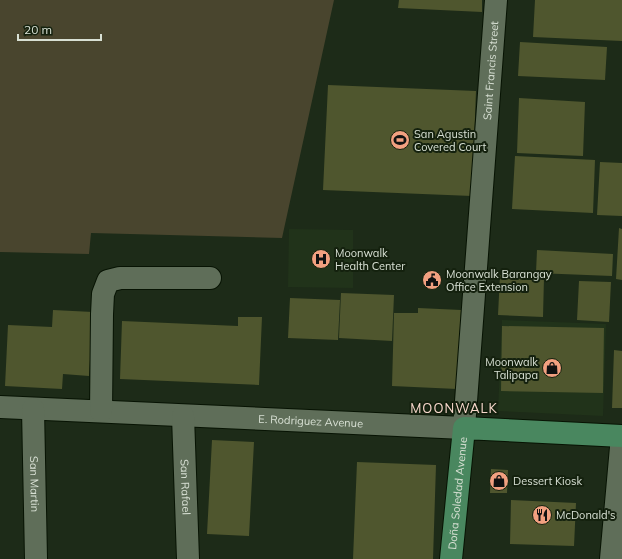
<svg xmlns="http://www.w3.org/2000/svg" width="622" height="559" font-family="Mulish,sans-serif">
	<style>
		.built { fill: #21331a }
		.green { fill: #49452e }
		.building { fill: #4f562e }
		.lines { fill: none; stroke-linecap: round; stroke-linejoin: round }
		.minor-casing { stroke: #071303; stroke-width: 24 }
		.major-casing { stroke: #071303; stroke-width: 24 }
		.minor { stroke: #5f6e59; stroke-width: 22 }
		.major { stroke: #49875f; stroke-width: 22 }
		.labels { text-anchor: middle; dominant-baseline: central; stroke-width: 4; stroke-linejoin: round; paint-order: stroke }
		.street-label { font-size: 11px; fill: #d8e0d4; stroke: #14210e }
		.poi-label { font-size: 11px; fill: #d8e0d4; stroke: #14210e; text-anchor: start }
		.quarter-label { font-size: 13px; letter-spacing: 1px; fill: #f8d8cc; stroke: #14210e }
	</style>
	<rect width="100%" height="100%" fill="#1d2b18"/>
	<path class="built" d="M289 229 353 230V288L288 287Z
		M502 320 606 324 603 416 498 411Z"/>
	<path class="green" d="M0 0H334L282 238 91 233 89 254 0 252Z"/>
	<path class="building" d="M399 0H482V12L398 8Z
		M535 0H622V41L533 37Z
		M520 42 607 47 605 80 518 76Z
		M328 85 476 91 472 196 323 190Z
		M519 98 585 102 583 156 517 153Z
		M515 156 595 160 593 213 512 209Z
		M600 162 622 163V216L597 215Z
		M619 228 622 229V280L616 279Z
		M537 250 613 254 612 276 536 273Z
		M500 275 544 277 543 317 498 315Z
		M579 281 611 282 609 322 577 320Z
		M341 293 394 295 392 341 339 338Z
		M290 298 340 300 338 340 288 338Z
		M418 308 461 310 457 389 392 386 394 313H418Z
		M53 310 93 312 89 376 63 374 62 389 5 386 8 325 52 327Z
		M238 317H262L259 385 120 379 122 321 238 326Z
		M502 326 604 328 603 393 501 391Z
		M614 350 622 351V408H612Z
		M212 440 254 442 249 536 207 534Z
		M357 462 436 465 433 559H353Z
		M491 469 508 470 507 493H490Z
		M511 500 576 503 574 546 510 544Z"/>
	<g class="lines">
		<g class="minor-casing">
			<g id="minor">
				<path id="s1" d="M0 407 464 428 496 0"/>
				<path id="s2" d="M33 409 36 559"/>
				<path d="M101 411 102 314 103 294 108 281 120 278H210"/>
				<path id="s3" d="M183 416 188 559"/>
				<path d="M611 559 622 436"/>
			</g>
		</g>
		<g class="major-casing">
			<g id="major">
				<path id="s4" d="M451 559 464 428 622 436"/>
			</g>
		</g>
		<use href="#minor" class="minor"/>
		<use href="#major" class="major"/>
	</g>
	<defs>
		<g id="stadium-disc" transform="scale(1)"><circle r="9.5" fill="#f2a080" stroke="#14210e"/><path d="M0-5a6.5 5 0 1 0 0 10a6.5 5 0 1 0 0-10ZM-3.5-1.8h7v3.6h-7Z" fill="#111"/></g>
		<g id="hospital-disc" transform="scale(1)"><circle r="9.5" fill="#f2a080" stroke="#14210e"/><path d="M-5-5h3v3.5h4V-5h3V5h-3V1.5h-4V5h-3Z" fill="#111"/></g>
		<g id="civic-disc" transform="scale(1)"><circle r="9.5" fill="#f2a080" stroke="#14210e"/><path d="M-.6-6.5H3V-4.5H.6V-3L4-1V1h2V6H-6V1h2V-1L-.6-3ZM-1.2 2.5V6h2.4V2.5Z" fill="#111"/></g>
		<g id="shop-disc" transform="scale(1)"><circle r="9.5" fill="#f2a080" stroke="#14210e"/><path d="M-5-2.5h2.3a2.7 3.5 0 0 1 5.4 0H5L5.5 6h-11ZM-1.5-2.5h3a1.5 2.3 0 0 0-3 0Z" fill="#111"/></g>
		<g id="restaurant-disc" transform="scale(1)"><circle r="9.5" fill="#f2a080" stroke="#14210e"/><path d="M-5-6h1v4h1v-4h1v4h1v-4h1v5L-1.5 .5V6h-2V.5L-5-1ZM5-6V6H3V1.5H1.5Q1.5-4 5-6Z" fill="#111"/></g>
	</defs>
	<g fill-rule="evenodd">
		<use href="#stadium-disc" x="400" y="140"/>
		<use href="#hospital-disc" x="321" y="259"/>
		<use href="#civic-disc" x="432" y="280"/>
		<use href="#shop-disc" x="552" y="368"/>
		<use href="#shop-disc" x="499" y="481"/>
		<use href="#restaurant-disc" x="542" y="515"/>
	</g>
	<g class="labels">
		<g class="street-label">
			<text stroke="none"><textPath href="#s1" startOffset="823">Saint Francis Street</textPath></text>
			<text stroke="none"><textPath href="#s1" startOffset="311">E. Rodriguez Avenue</textPath></text>
			<text stroke="none"><textPath href="#s2" startOffset="75">San Martin</textPath></text>
			<text stroke="none"><textPath href="#s3" startOffset="71">San Rafael</textPath></text>
			<text stroke="none"><textPath href="#s4" startOffset="66">Doña Soledad Avenue</textPath></text>
		</g>
		<g class="poi-label">
			<text x="414" y="134">San Agustin<tspan x="414" dy="13">Covered Court</tspan></text>
			<text x="335" y="253">Moonwalk<tspan x="335" dy="13">Health Center</tspan></text>
			<text x="446" y="274">Moonwalk Barangay<tspan x="446" dy="13">Office Extension</tspan></text>
			<text x="538" y="362" text-anchor="end">Moonwalk<tspan x="538" dy="13">Talipapa</tspan></text>
			<text x="513" y="481">Dessert Kiosk</text>
			<text x="556" y="515">McDonald's</text>
		</g>
		<g class="quarter-label">
			<text x="454" y="408">MOONWALK</text>
		</g>
	</g>
	<path d="M18 34v6h83v-6" fill="none" stroke="#d8e0d4" stroke-width="2"/>
	<text x="24" y="34" font-size="12" fill="#d8e0d4" stroke="#14210e" stroke-width="3" paint-order="stroke">20 m</text>
</svg>
